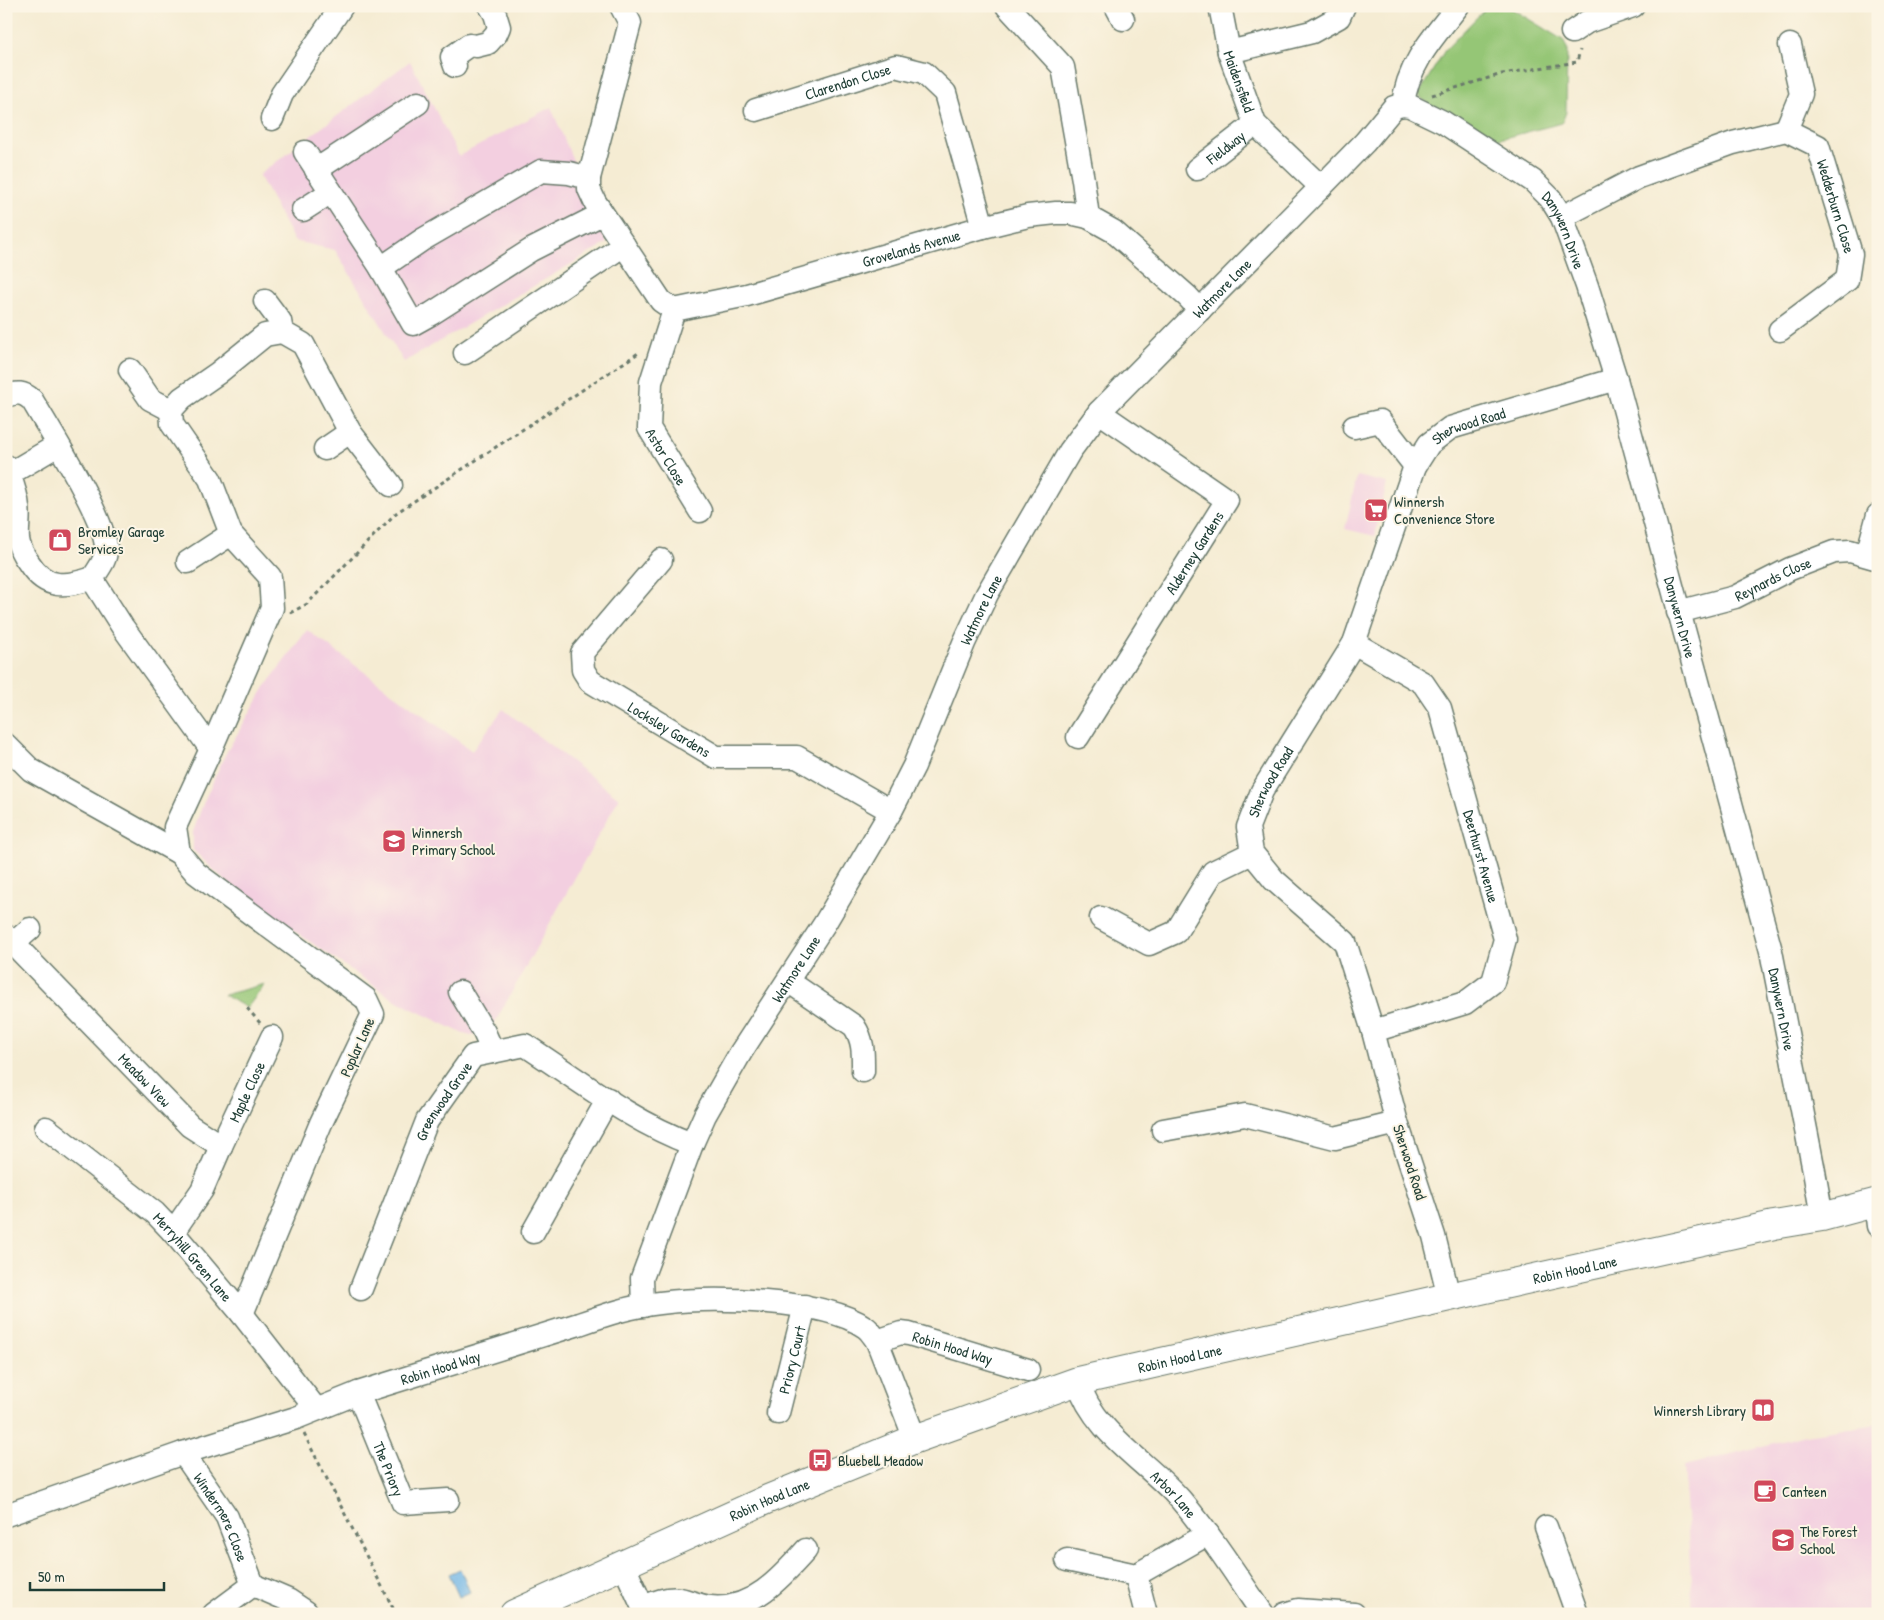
<svg xmlns="http://www.w3.org/2000/svg" width="1884" height="1620" font-family="'Patrick Hand',sans-serif">
	<style>
		.built { fill: #f3cfe0 }
		.park { fill: #95c676; stroke: #5a8255 }
		.water { fill: #71b6e7; stroke: #487a8e }
		.lines { fill: none; stroke-linecap: round; stroke-linejoin: round }
		.minor-casing { stroke: #6a7a6c; stroke-width: 25 }
		.major-casing { stroke: #6a7a6c; stroke-width: 30 }
		.path { stroke: #6a7a6c; stroke-width: 3; stroke-dasharray: 4 4; stroke-linecap: butt }
		.minor { stroke: #fff; stroke-width: 22 }
		.major { stroke: #fff; stroke-width: 28 }
		.labels { text-anchor: middle; dominant-baseline: central; stroke-width: 4; stroke-linejoin: round; paint-order: stroke }
		.street-label { font-size: 15px; fill: #1f3d34; stroke: #fcf5e5 }
		.poi-label { font-size: 15px; fill: #1f3d34; stroke: #fcf5e5; text-anchor: start }
	</style>
	<rect width="100%" height="100%" fill="#fcf5e5"/>
	<filter id="ink" filterUnits="userSpaceOnUse"><feTurbulence type="fractalNoise" baseFrequency=".02" numOctaves="2"/><feDisplacementMap in="SourceGraphic" scale="10" xChannelSelector="R" yChannelSelector="G"/><feConvolveMatrix kernelMatrix="1 2 1 2 8 2 1 2 1" color-interpolation-filters="sRGB"/></filter>
	<filter id="wash" filterUnits="userSpaceOnUse"><feTurbulence type="fractalNoise" baseFrequency=".0096" numOctaves="4" result="noise"/><feDisplacementMap in="SourceGraphic" scale="20" xChannelSelector="R" yChannelSelector="G"/><feGaussianBlur stdDeviation="1.12" result="paint"/><feColorMatrix in="noise" values="0 0 0 0 0 0 0 0 0 0 0 0 0 0 0 0 0 1.4 0 .05"/><feComposite in="paint" operator="in"/></filter>
	<g filter="url(#wash)">
		<rect width="100%" height="100%" fill="#f5ecd3"/>
		<path class="built" d="M410 61 459 156 551 107 607 243 404 362 335 250 294 241 259 175Z
			M1357 476 1387 483 1375 536 1345 529Z
			M307 630 472 751 503 709 619 798 493 1026 471 1036 464 1034 396 1001 235 890 193 850V832L204 801 226 753 265 687Z
			M1878 1424V1614H1693L1684 1466 1806 1435Z"/>
		<path class="park" d="M1502 6 1512 9 1563 40 1567 49 1566 112 1562 123 1488 142 1428 104 1418 95 1445 50 1487 7Z
			M265 984 247 1008 224 995Z"/>
		<path class="water" d="M460 1569 470 1592 459 1597 449 1574Z"/>
	</g>
	<g filter="url(#ink)">
		<g class="lines">
			<g class="minor-casing">
				<g id="minor">
					<path id="s1" d="M621 6 630 23 589 178V189L595 202 661 301 674 310 747 295 983 227 1028 216 1056 213H1070L1088 217 1113 231 1187 296 1200 310"/>
					<path d="M1007 6 1063 67 1083 180 1088 217"/>
					<path d="M1116 6 1123 19"/>
					<path id="s2" d="M1220 6 1229 52 1255 124 1321 187"/>
					<path d="M1572 32 1587 22 1633 6"/>
					<path d="M1229 52 1312 32 1339 17 1344 6"/>
					<path d="M455 66 452 57 469 45 476 46 488 43 496 34 499 27 495 14 490 6"/>
					<path d="M1403 105C1407 65 1434 36 1458 6"/>
					<path id="s3" d="M756 110 896 66 924 73 945 93 983 227"/>
					<path d="M272 119 282 94 342 6"/>
					<path d="M1786 130 1801 94 1790 45"/>
					<path d="M305 152 381 268 413 324 431 314 531 250 602 214"/>
					<path id="s4" d="M1197 169 1255 124"/>
					<path d="M316 170 418 103"/>
					<path d="M303 210 331 192"/>
					<path id="s5" d="M1562 217 1639 177 1733 143 1786 130 1818 146 1851 254 1847 280 1780 330"/>
					<path d="M381 268 422 240 541 171 569 173 589 178"/>
					<path d="M265 301 280 321 282 332"/>
					<path id="s6" d="M674 310 651 382 649 428 700 511"/>
					<path d="M465 353 624 245"/>
					<path d="M130 370 150 399 171 410"/>
					<path d="M6 396C17 392 23 392 32 400 48 427 108 523 106 550 106 561 98 569 93 578 66 587 46 590 29 563 23 555 19 548 18 539 17 528 20 518 18 507 17 493 11 480 6 466"/>
					<path d="M1354 427 1380 421 1415 466"/>
					<path d="M325 449 350 432"/>
					<path d="M9 474 58 445"/>
					<path d="M1867 555 1878 515"/>
					<path id="s7" d="M661 560 582 653 583 670 590 681 716 757H797L891 811"/>
					<path d="M188 562 231 534"/>
					<path d="M93 578 94 582 122 626 211 749"/>
					<path id="s8" d="M1678 612 1735 597 1790 569 1834 552 1850 551 1878 559"/>
					<path id="s9" d="M1354 643 1423 683 1440 708 1505 939 1493 982 1465 1003 1373 1031"/>
					<path id="s10" d="M1078 737 1227 500 1099 412"/>
					<path d="M6 745 31 770 179 853 196 873 366 999 373 1014 321 1123 242 1314"/>
					<path d="M179 853 175 827 211 749 272 608 270 577 231 534 210 479 172 424 171 410 182 398 218 373 265 335 282 332 303 344 350 432 391 485"/>
					<path d="M1101 918 1149 944 1176 932 1213 872 1252 853"/>
					<path id="s11" d="M6 936 190 1126 221 1146 202 1190 173 1232"/>
					<path d="M13 944 30 929"/>
					<path d="M788 981 854 1026C864 1041 863 1054 863 1071"/>
					<path d="M460 992 484 1032 493 1052"/>
					<path id="s12" d="M46 1128 155 1213 173 1232 242 1314 316 1409"/>
					<path d="M1163 1130 1245 1115 1335 1138 1397 1123"/>
					<path id="s13" d="M221 1146 272 1037"/>
					<path d="M1875 1202 1878 1226"/>
					<path d="M533 1232 608 1099"/>
					<path id="s14" d="M361 1289 427 1121 473 1056 525 1045C579 1080 632 1122 692 1144"/>
					<path id="s15" d="M1449 1297 1434 1236 1397 1123 1373 1031 1345 942 1274 880 1252 853 1248 827 1262 791 1354 643 1415 466 1429 444 1450 428 1616 379"/>
					<path id="s16" d="M643 1306 642 1278 692 1144 705 1115 741 1052 825 923 891 811 914 766 964 643 987 594 1070 451 1099 412 1321 187 1365 142 1394 107 1403 105 1410 106 1443 122 1533 181 1550 198 1562 217 1587 286 1616 379 1771 951 1814 1171 1822 1217"/>
					<path id="s17" d="M877 1341 901 1333 909 1334 1028 1370"/>
					<path id="s18" d="M1078 1381C1092 1431 1147 1462 1180 1499 1211 1535 1236 1575 1263 1614"/>
					<path id="s19" d="M358 1393 403 1503 448 1500"/>
					<path id="s20" d="M778 1413 805 1306"/>
					<path id="s21" d="M183 1453 227 1517 253 1585"/>
					<path id="s22" d="M6 1515 183 1453 296 1418 358 1393 579 1324C605 1315 631 1306 660 1303 710 1297 823 1298 865 1327 870 1330 873 1336 877 1341L915 1439"/>
					<path d="M1546 1527 1577 1614"/>
					<path d="M1067 1560 1136 1575 1208 1534"/>
					<path d="M623 1564 646 1614"/>
					<path d="M1136 1575 1146 1614"/>
					<path d="M253 1585 288 1600 306 1612"/>
					<path d="M643 1607C655 1602 667 1597 680 1599 690 1601 700 1606 710 1607 751 1612 782 1577 806 1550"/>
					<path d="M214 1614 253 1585"/>
					<path d="M1285 1614 1298 1610 1354 1614"/>
				</g>
			</g>
			<g class="major-casing">
				<g id="major">
					<path id="s23" d="M514 1614 768 1499 915 1439 1078 1381 1449 1297 1774 1225 1822 1217 1878 1202"/>
				</g>
			</g>
			<path class="path" d="M1432 95 1502 74 1577 62 1580 50
				M290 613 307 604 396 513 640 352
				M247 1008 260 1023
				M304 1434 396 1614"/>
			<use href="#minor" class="minor"/>
			<use href="#major" class="major"/>
		</g>
	</g>
	<defs>
		<g id="supermarket-square" transform="scale(1.25)"><rect x="-9" y="-9" width="18" height="18" rx="4" fill="#d1495b" stroke="#fcf5e5"/><path d="M-6-5.5h2.5l.6 2H6L4.5 2H-2.5L-4.4-4H-6ZM-1.5 3.2a1.3 1.3 0 1 0 .1 0ZM3 3.2a1.3 1.3 0 1 0 .1 0Z" fill="#fff"/></g>
		<g id="shop-square" transform="scale(1.25)"><rect x="-9" y="-9" width="18" height="18" rx="4" fill="#d1495b" stroke="#fcf5e5"/><path d="M-5-2.5h2.3a2.7 3.5 0 0 1 5.4 0H5L5.5 6h-11ZM-1.5-2.5h3a1.5 2.3 0 0 0-3 0Z" fill="#fff"/></g>
		<g id="school-square" transform="scale(1.25)"><rect x="-9" y="-9" width="18" height="18" rx="4" fill="#d1495b" stroke="#fcf5e5"/><path d="M0-5L7-2L0 1L-7-2ZM-4 1L0 2.5L4 1V4Q0 6-4 4Z" fill="#fff"/></g>
		<g id="library-square" transform="scale(1.25)"><rect x="-9" y="-9" width="18" height="18" rx="4" fill="#d1495b" stroke="#fcf5e5"/><path d="M-6-4Q-3-5.5-.7-3.5V5Q-3 3-6 4ZM6-4Q3-5.5 .7-3.5V5Q3 3 6 4Z" fill="#fff"/></g>
		<g id="bus-square" transform="scale(1.25)"><rect x="-9" y="-9" width="18" height="18" rx="4" fill="#d1495b" stroke="#fcf5e5"/><path d="M-5-6H5V4H4V6H2V4H-2V6H-4V4H-5ZM-3.5-4V0h7V-4ZM-3.5 1.2v1.5H-2V1.2ZM2 1.2v1.5H3.5V1.2Z" fill="#fff"/></g>
		<g id="cafe-square" transform="scale(1.25)"><rect x="-9" y="-9" width="18" height="18" rx="4" fill="#d1495b" stroke="#fcf5e5"/><path d="M-5.5-4.5H6V0H3Q3 3.5 0 3.5H-2.5Q-5.5 3.5-5.5 0ZM3-3.2v2h1.7v-2ZM-6 4.5H4V6H-6Z" fill="#fff"/></g>
	</defs>
	<g fill-rule="evenodd">
		<use href="#supermarket-square" x="1376" y="510"/>
		<use href="#shop-square" x="60" y="540"/>
		<use href="#school-square" x="394" y="841"/>
		<use href="#library-square" x="1763" y="1410"/>
		<use href="#bus-square" x="820" y="1460"/>
		<use href="#cafe-square" x="1765" y="1491"/>
		<use href="#school-square" x="1783" y="1540"/>
	</g>
	<g class="labels">
		<g class="street-label">
			<text stroke="none"><textPath href="#s3" startOffset="96">Clarendon Close</textPath></text>
			<text stroke="none"><textPath href="#s2" startOffset="78">Maidensfield</textPath></text>
			<text stroke="none"><textPath href="#s4" startOffset="36">Fieldway</textPath></text>
			<text stroke="none"><textPath href="#s5" startOffset="340">Wedderburn Close</textPath></text>
			<text stroke="none"><textPath href="#s16" startOffset="1655">Danywern Drive</textPath></text>
			<text stroke="none"><textPath href="#s1" startOffset="585">Grovelands Avenue</textPath></text>
			<text stroke="none"><textPath href="#s16" startOffset="1185">Watmore Lane</textPath></text>
			<text stroke="none"><textPath href="#s15" startOffset="996">Sherwood Road</textPath></text>
			<text stroke="none"><textPath href="#s6" startOffset="155">Astor Close</textPath></text>
			<text stroke="none"><textPath href="#s10" startOffset="218">Alderney Gardens</textPath></text>
			<text stroke="none"><textPath href="#s8" startOffset="101">Reynards Close</textPath></text>
			<text stroke="none"><textPath href="#s16" startOffset="780">Watmore Lane</textPath></text>
			<text stroke="none"><textPath href="#s16" startOffset="2060">Danywern Drive</textPath></text>
			<text stroke="none"><textPath href="#s7" startOffset="245">Locksley Gardens</textPath></text>
			<text stroke="none"><textPath href="#s15" startOffset="576">Sherwood Road</textPath></text>
			<text stroke="none"><textPath href="#s9" startOffset="264">Deerhurst Avenue</textPath></text>
			<text stroke="none"><textPath href="#s16" startOffset="375">Watmore Lane</textPath></text>
			<text stroke="none"><textPath href="#s16" startOffset="2465">Danywern Drive</textPath></text>
			<text transform="translate(357 1047) rotate(-66)">Poplar Lane</text>
			<text stroke="none"><textPath href="#s11" startOffset="200">Meadow View</textPath></text>
			<text stroke="none"><textPath href="#s13" startOffset="60">Maple Close</textPath></text>
			<text stroke="none"><textPath href="#s14" startOffset="206">Greenwood Grove</textPath></text>
			<text transform="translate(1410 1162) rotate(72)">Sherwood Road</text>
			<text stroke="none"><textPath href="#s12" startOffset="196">Merryhill Green Lane</textPath></text>
			<text stroke="none"><textPath href="#s23" startOffset="1120">Robin Hood Lane</textPath></text>
			<text stroke="none"><textPath href="#s17" startOffset="79">Robin Hood Way</textPath></text>
			<text stroke="none"><textPath href="#s23" startOffset="715">Robin Hood Lane</textPath></text>
			<text stroke="none"><textPath href="#s20" startOffset="55">Priory Court</textPath></text>
			<text stroke="none"><textPath href="#s22" startOffset="459">Robin Hood Way</textPath></text>
			<text stroke="none"><textPath href="#s19" startOffset="82">The Priory</textPath></text>
			<text stroke="none"><textPath href="#s18" startOffset="150">Arbor Lane</textPath></text>
			<text stroke="none"><textPath href="#s23" startOffset="280">Robin Hood Lane</textPath></text>
			<text stroke="none"><textPath href="#s21" startOffset="75">Windermere Close</textPath></text>
		</g>
		<g class="poi-label">
			<text x="1394" y="501">Winnersh<tspan x="1394" dy="17">Convenience Store</tspan></text>
			<text x="78" y="531">Bromley Garage<tspan x="78" dy="17">Services</tspan></text>
			<text x="412" y="832">Winnersh<tspan x="412" dy="17">Primary School</tspan></text>
			<text x="1746" y="1410" text-anchor="end">Winnersh Library</text>
			<text x="838" y="1460">Bluebell Meadow</text>
			<text x="1782" y="1491">Canteen</text>
			<text x="1800" y="1531">The Forest<tspan x="1800" dy="17">School</tspan></text>
		</g>
	</g>
	<rect width="1884" height="1620" fill="none" stroke="#fcf5e5" stroke-width="25"/>
	<path d="M30 1582v8h134v-8" fill="none" stroke="#1f3d34" stroke-width="2.5"/>
	<text x="38" y="1582" font-size="15" fill="#1f3d34" stroke="#fcf5e5" stroke-width="4" paint-order="stroke">50 m</text>
</svg>
